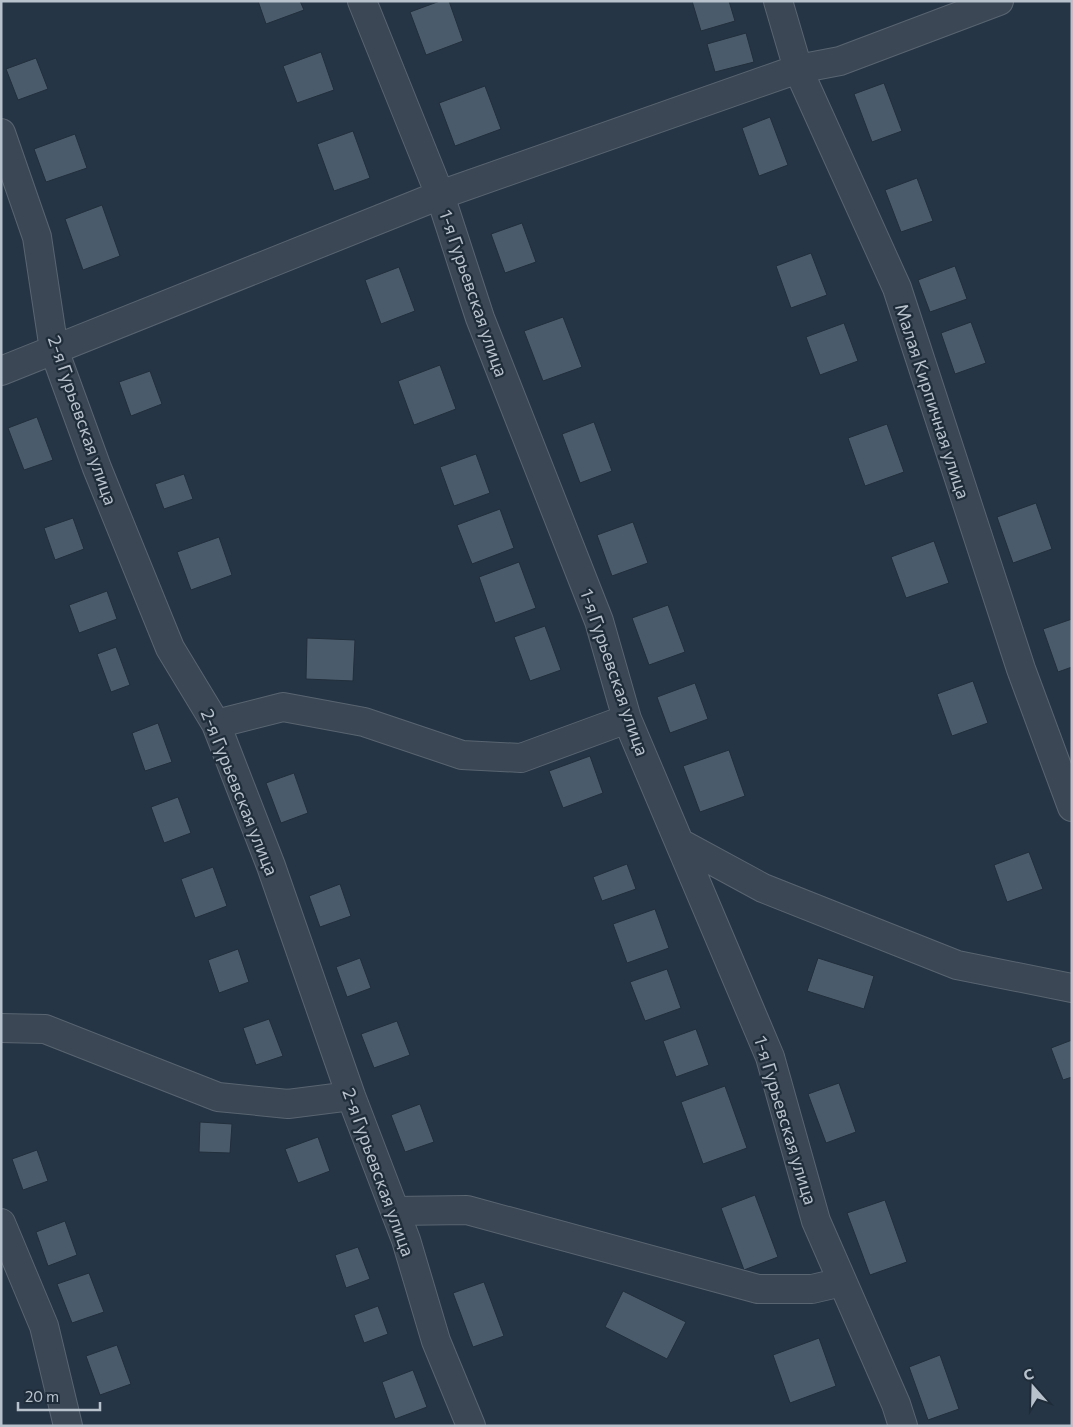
<svg xmlns="http://www.w3.org/2000/svg" width="1073" height="1427" font-family="Commissioner,sans-serif">
	<style>
		.building { fill: #4a5b6b; stroke: #212e3b }
		.lines { fill: none; stroke-linecap: round; stroke-linejoin: round }
		.minor-casing { stroke: #596571; stroke-width: 30 }
		.minor { stroke: #3b4754; stroke-width: 28 }
		.labels { text-anchor: middle; dominant-baseline: central; stroke-width: 4.5; stroke-linejoin: round; paint-order: stroke }
		.street-label { font-size: 18px; fill: #b8c2cd; stroke: #1f2c39 }
	</style>
	<rect width="100%" height="100%" fill="#263545"/>
	<path class="building" d="M258 1H300L304 10 266 24Z
		M440 1H449L463 41 426 55 410 12Z
		M692 1H729L735 21 701 31Z
		M746 33 754 62 715 72 707 44Z
		M321 52 334 90 297 103 283 66Z
		M36 58 48 89 18 100 6 69Z
		M884 83 902 131 872 142 854 94Z
		M485 86 501 129 455 146 439 103Z
		M770 117 788 165 759 176 742 128Z
		M353 131 370 178 334 191 317 144Z
		M75 134 87 168 46 182 34 149Z
		M917 178 933 221 901 232 885 190Z
		M102 205 120 256 83 270 65 219Z
		M522 223 536 262 505 273 491 234Z
		M811 253 827 295 791 308 776 266Z
		M955 266 967 299 930 312 918 280Z
		M399 267 415 311 381 324 365 280Z
		M563 317 582 367 543 381 524 331Z
		M971 322 986 363 955 374 941 333Z
		M844 323 858 361 820 375 806 337Z
		M440 365 456 409 414 425 398 381Z
		M150 371 162 404 131 416 119 382Z
		M37 417 53 460 24 470 8 428Z
		M594 422 612 471 580 483 562 434Z
		M887 424 904 472 865 486 848 438Z
		M476 454 490 493 454 506 440 467Z
		M184 474 193 499 164 509 155 484Z
		M1036 503 1052 549 1013 563 997 517Z
		M500 509 514 548 472 564 457 525Z
		M73 518 84 549 55 560 44 528Z
		M633 522 648 563 612 576 597 535Z
		M219 537 232 575 191 590 177 552Z
		M934 541 949 583 906 598 891 557Z
		M519 562 536 608 495 623 479 577Z
		M107 591 117 619 79 633 69 605Z
		M668 605 685 652 649 665 632 618Z
		M1072 619V667L1058 672 1043 629Z
		M545 626 561 670 530 681 514 637Z
		M307 638 355 640 353 681 306 679Z
		M116 647 130 685 111 692 97 654Z
		M973 681 988 723 952 736 937 694Z
		M695 683 708 719 670 733 657 697Z
		M158 723 172 762 145 771 132 733Z
		M729 750 745 796 700 812 683 766Z
		M590 756 603 793 563 808 549 771Z
		M294 773 308 813 281 823 266 783Z
		M178 797 191 833 164 843 151 807Z
		M1029 852 1043 889 1007 902 994 865Z
		M627 864 636 889 602 901 593 877Z
		M213 867 227 906 195 918 181 879Z
		M340 884 351 916 320 927 309 896Z
		M655 909 669 948 627 963 613 924Z
		M238 949 249 982 219 993 208 960Z
		M360 958 371 988 347 997 336 967Z
		M818 958 874 976 864 1009 807 991Z
		M667 969 681 1008 645 1021 630 982Z
		M269 1019 283 1056 256 1065 243 1028Z
		M397 1021 410 1055 374 1068 361 1034Z
		M696 1029 709 1065 676 1077 663 1041Z
		M1072 1040V1077L1063 1080 1051 1048Z
		M839 1083 856 1132 826 1143 808 1094Z
		M725 1086 747 1148 703 1164 681 1102Z
		M420 1104 434 1142 405 1152 391 1115Z
		M200 1122 232 1124 230 1153 199 1152Z
		M318 1137 330 1171 298 1183 285 1149Z
		M37 1150 48 1181 23 1190 12 1159Z
		M755 1195 778 1257 744 1270 721 1208Z
		M885 1200 907 1262 870 1275 847 1213Z
		M65 1221 77 1255 48 1266 36 1232Z
		M358 1247 370 1279 346 1288 335 1255Z
		M89 1273 104 1312 72 1323 57 1284Z
		M484 1282 504 1336 473 1347 453 1293Z
		M623 1291 686 1322 667 1359 605 1327Z
		M378 1306 388 1334 364 1343 354 1315Z
		M819 1338 836 1386 790 1403 773 1355Z
		M117 1345 131 1384 100 1395 86 1356Z
		M940 1355 959 1409 928 1420 909 1367Z
		M413 1370 427 1407 395 1419 382 1382Z"/>
	<g class="lines">
		<g class="minor-casing">
			<path id="minor" d="M362 1 440 195 480 318 599 621 627 719 770 1057 816 1221 896 1404 903 1426
				M778 1 798 69 897 288 1021 669 1072 807
				M1 133 37 237 54 350 97 468 170 648 216 724 271 866 351 1096 406 1240 436 1341 471 1426
				M1 371 440 195 798 69 840 61 999 1
				M216 724 283 707 364 722 462 755 521 758 627 719
				M680 843 763 888 957 965 1072 988
				M1 1028 45 1029 218 1097 288 1104 351 1096
				M395 1211 467 1210 758 1289H812L842 1282
				M1 1223 44 1326 68 1426"/>
		</g>
		<use href="#minor" class="minor"/>
	</g>
	<g class="labels">
		<g class="street-label">
			<text transform="translate(474 293) rotate(71)">1-я Гурьевская улица</text>
			<text transform="translate(933 401) rotate(72)">Малая Кирпичная улица</text>
			<text transform="translate(83 420) rotate(71)">2-я Гурьевская улица</text>
			<text transform="translate(615 672) rotate(71)">1-я Гурьевская улица</text>
			<text transform="translate(240 792) rotate(68)">2-я Гурьевская улица</text>
			<text transform="translate(786 1120) rotate(73)">1-я Гурьевская улица</text>
			<text transform="translate(379 1172) rotate(70)">2-я Гурьевская улица</text>
		</g>
	</g>
	<rect width="1073" height="1427" fill="none" stroke="#b8c2cd" stroke-width="5"/>
	<g transform="translate(1033 1387) rotate(340)" stroke="#1f2c39" stroke-width="4" paint-order="stroke">
	<path d="M0-4L9 19L0 12L-9 19Z" fill="#b8c2cd"/>
	<text y="-8" font-size="14" font-weight="bold" text-anchor="middle" fill="#b8c2cd">С</text>
	</g>
	<path d="M18 1402v8h82v-8" fill="none" stroke="#b8c2cd" stroke-width="2.5"/>
	<text x="25" y="1402" font-size="15" fill="#b8c2cd" stroke="#1f2c39" stroke-width="4" paint-order="stroke">20 m</text>
</svg>
